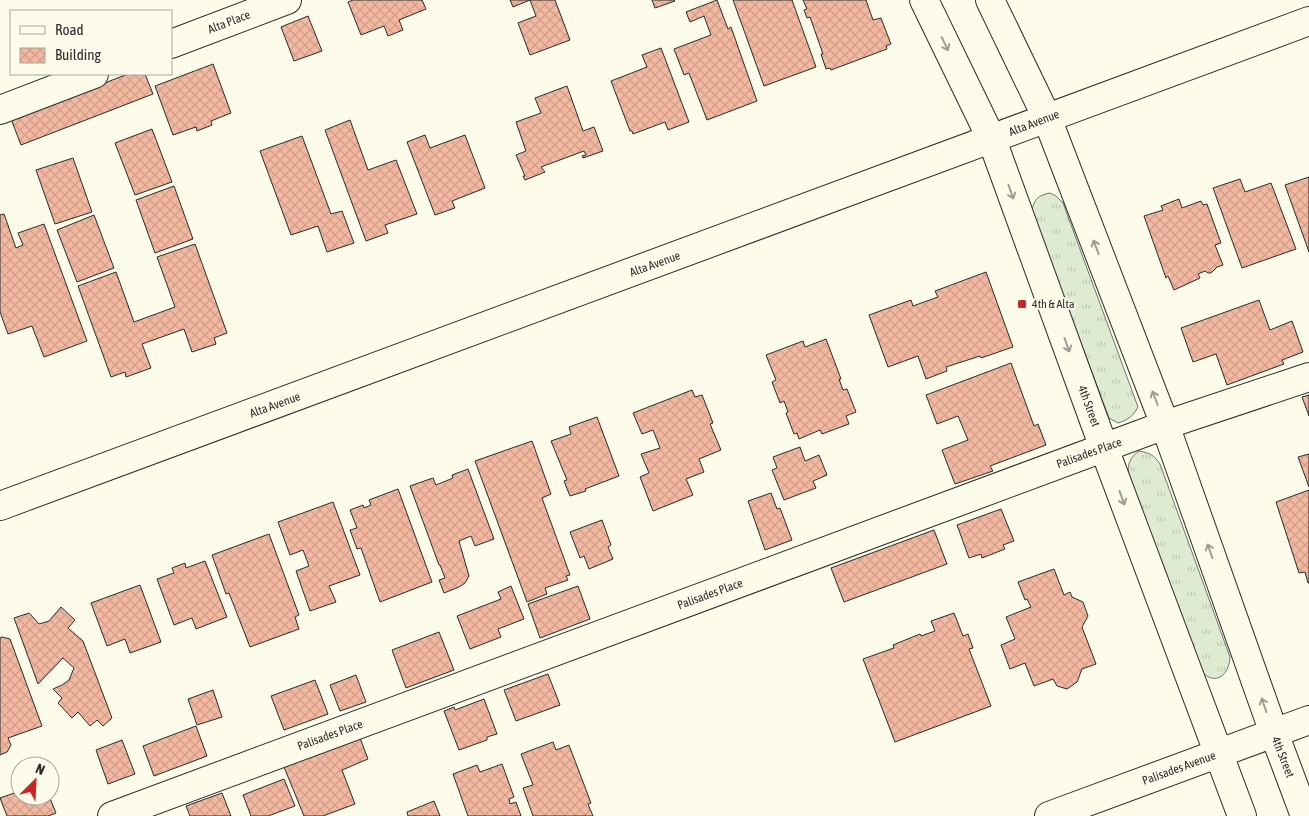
<svg xmlns="http://www.w3.org/2000/svg" width="1309" height="816" font-family="'Asap Condensed',sans-serif">
	<style>
		.grass { fill: url(#grass-tufts); stroke: #74746e }
		.building { fill: url(#building-cross-hatch); stroke: #2b2b2b }
		.lines { fill: none; stroke-linecap: round; stroke-linejoin: round }
		.minor-casing { stroke: #2b2b2b; stroke-width: 30 }
		.minor { stroke: #fdfbea; stroke-width: 28 }
		.oneway { stroke: #9e9d94 }
		.poi-dot { fill: #c62828; stroke: #fdfbea; stroke-width: 2 }
		.labels { text-anchor: middle; dominant-baseline: central; stroke-width: 4; stroke-linejoin: round; paint-order: stroke }
		.street-label { font-size: 12px; fill: #2b2b2b; stroke: #fdfbea }
		.poi-label { font-size: 12px; fill: #2b2b2b; stroke: #fdfbea; text-anchor: start }
	</style>
	<defs>
		<pattern id="grass-tufts" width="24" height="20" patternUnits="userSpaceOnUse" patternTransform="scale(1.25)"><rect width="24" height="20" fill="#deebd1"/><path d="M3 7l-1-3M5 7V3M7 7l1-3M15 17l-1-3M17 17v-4M19 17l1-3" fill="none" stroke="#bfcab4"/></pattern>
		<pattern id="building-cross-hatch" width="8" height="8" patternUnits="userSpaceOnUse" patternTransform="scale(1.25)"><rect width="8" height="8" fill="#f2b8a0"/><path d="M0 0l8 8M0 8l8-8" fill="none" stroke="#d09e8a"/></pattern>
	</defs>
	<rect width="100%" height="100%" fill="#fdfbea"/>
	<path class="grass" d="M1050 193 1056 196 1063 203 1138 407C1133 416 1128 420 1118 423L1109 418 1032 212C1033 200 1038 195 1050 193Z
		M1139 451C1150 453 1154 455 1160 464L1230 657C1229 678 1212 687 1199 668L1128 475C1128 464 1129 458 1139 451Z"/>
	<path class="building" d="M353 0H422L426 9 399 20 403 30 388 36 384 26 361 35 348 2Z
		M510 0H555L570 40 530 55 518 23 536 16 530 0 513 7Z
		M652 0H674L675 1 655 8Z
		M717 0 728 29 731 27 757 101 707 120 689 73 684 75 674 49 711 35 704 16 690 22 686 12Z
		M733 0H792L816 67 764 86Z
		M803 0H866L873 20 881 18 891 44 886 46 887 49 831 70 830 68 826 69 821 54H823L810 17 807 18 804 10 807 9Z
		M308 16 322 51 294 61 281 27Z
		M661 48 689 122 668 130 665 122 633 134 632 131H630L611 81 647 67 642 55Z
		M213 64 231 113 211 121 212 125 197 131 196 127 173 135 155 86Z
		M128 74H145L153 94 21 145 11 119Z
		M567 86 583 131 594 127 603 151 583 158 582 156 586 155 584 151 541 167 545 172 525 180 523 176H525L516 155 526 151 516 122 541 113 535 98Z
		M350 120 368 170 396 160 417 214 385 225 388 233 366 241 325 130Z
		M152 129 172 182 135 195 115 143Z
		M425 135 430 148 465 135 485 188 452 201 455 208 435 215 407 142Z
		M302 136 331 214 342 211 354 243 327 252 318 226 291 235 260 151Z
		M73 158 92 212 55 224 36 170Z
		M1309 177V252L1285 185Z
		M1240 179 1245 192 1271 183 1296 249 1242 268 1213 188Z
		M174 186 193 239 155 253 136 200Z
		M1179 199 1182 208 1201 201 1203 205 1207 204 1221 243 1215 245 1223 265 1217 267 1211 273H1208L1205 271 1198 274 1200 278 1174 290 1168 276 1166 278 1144 216 1163 210 1161 206Z
		M4 214 16 248 23 245 18 233 44 224 87 341 44 357 32 326 8 334 0 312V215Z
		M94 215 114 268 77 282 57 230Z
		M195 244 227 333 214 338 216 344 192 352 184 329 142 344 151 368 126 377 125 372 111 377 78 286 116 272 134 322 175 307 157 257Z
		M986 272 1013 347 981 358 980 356 946 367 947 371 926 379 918 356 888 367 869 315 911 300 913 306 938 297 935 291Z
		M1259 300 1270 330 1292 321 1303 352 1282 360 1284 364 1227 385 1216 354 1193 362 1181 328Z
		M826 339 841 379H839L843 390 847 389 856 412 846 416 849 424 822 434 820 430 799 439 797 433 794 434 786 413 788 412 784 401 780 403 772 382 776 380 766 355 803 341 805 347Z
		M1011 363 1034 426 1038 424 1046 445 990 466 993 471 955 484 942 450 968 440 958 416 937 424 926 395Z
		M692 390 695 397 702 395 713 423 710 424 721 450 699 459 704 472 686 479 693 495 653 511 640 477 649 473 641 454 660 448 653 430 642 434 633 413Z
		M1309 395V416L1302 397Z
		M597 417 619 476 585 489 586 491 570 496 564 481 567 480 551 441 571 434 569 427Z
		M532 441 551 494 542 498 570 575 566 576 568 580 545 588 547 594 527 602 475 461Z
		M800 447 805 461 819 455 827 475 813 481 816 488 784 500 772 470 777 468 773 457Z
		M1309 454V487L1298 457Z
		M468 469 494 539 475 546 471 536 459 541 469 576 465 583 459 587 444 593 439 580 445 578 440 565H439L410 486 433 478 436 485 453 478 452 475Z
		M398 489 432 582 380 602 361 548 357 549 350 530 357 528 350 510 363 505 364 508 371 505 369 500Z
		M1309 490V583H1308L1305 572 1299 573 1276 502Z
		M771 493 777 509 780 508 792 540 765 550 748 501Z
		M333 502 360 575 329 586 336 602 310 611 296 571 309 566 303 550 290 555 278 522Z
		M1001 509 1014 541 1003 545 1005 549 982 558 981 554 969 558 957 525Z
		M602 520 611 545 608 547 613 559 589 569 584 556 580 558 570 532Z
		M934 530 947 564 844 602 831 568Z
		M269 534 299 615 295 617 299 629 250 647 229 593 226 594 212 555Z
		M205 561 227 617 196 629 192 618 174 625 157 579 174 573 172 568 185 563 186 568Z
		M1054 569 1064 595 1070 592 1072 597 1083 602 1088 616 1082 627 1096 664 1082 669 1077 682 1067 689 1057 686 1053 679 1034 686 1025 663 1010 669 1001 645 1015 639 1006 617 1031 607 1027 599 1025 600 1018 582Z
		M140 585 161 642 130 653 125 639 107 646 91 603Z
		M511 586 524 619 498 629 501 637 470 649 457 616 501 599 498 592Z
		M578 586 590 619 540 638 528 604Z
		M61 607 75 620 68 628 83 641 112 718 103 726 97 720 90 726 78 712 72 718 58 703 62 698 53 689 62 685 69 680 74 668 63 658 38 684 14 618 29 613 39 624 49 621Z
		M954 613 963 636 968 634 973 648 969 649 991 706 895 742 863 659 894 648 893 645 920 634 921 636 935 631 931 621Z
		M439 632 454 670 406 688 392 650Z
		M2 637 10 639 42 726 8 738 11 745 7 752 0 755V638Z
		M548 674 560 705 516 721 504 690Z
		M356 675 366 702 340 711 330 685Z
		M315 680 328 714 284 730 271 696Z
		M213 690 222 717 197 725 188 699Z
		M484 699 497 734 487 737V740L459 750 444 711 454 707 455 710Z
		M196 726 207 756 154 776 143 746Z
		M360 738 368 759 342 770 355 804 323 816H304L284 767Z
		M122 740 135 774 108 784 96 750Z
		M553 742 556 750 569 745 591 803 588 804 593 816H533L523 788 533 785 521 754Z
		M502 764 514 797 509 799 510 804 516 802 521 816H468L453 774 477 765 480 772Z
		M284 779 295 806 268 816H251L243 795Z
		M20 791V796H49L56 813 48 816H7L0 798Z
		M222 793 231 816H190L186 806Z
		M434 801 440 816H408L407 812Z"/>
	<g class="lines">
		<g class="minor-casing">
			<path id="minor" d="M924 0 992 140 1104 448 1242 816
				M990 0 1047 118 1165 425 1274 733 1305 816
				M171 44 287 0
				M0 110 94 74
				M0 506 1309 21
				M112 816 1165 425 1309 377
				M1049 816 1309 720"/>
		</g>
		<use href="#minor" class="minor"/>
	</g>
	<defs><path id="oneway-shaft" d="M-6 0H5M1.5-3L5.5 0L1.5 3" fill="none" stroke-width="1.6" stroke-linecap="round" stroke-linejoin="round" transform="scale(1.25)"/></defs>
	<g class="oneway">
		<use href="#oneway-shaft" transform="translate(945 44) rotate(64)"/>
		<use href="#oneway-shaft" transform="translate(1011 192) rotate(70)"/>
		<use href="#oneway-shaft" transform="translate(1096 247) rotate(-111)"/>
		<use href="#oneway-shaft" transform="translate(1067 345) rotate(70)"/>
		<use href="#oneway-shaft" transform="translate(1155 398) rotate(-111)"/>
		<use href="#oneway-shaft" transform="translate(1122 498) rotate(70)"/>
		<use href="#oneway-shaft" transform="translate(1210 551) rotate(-109)"/>
		<use href="#oneway-shaft" transform="translate(1264 705) rotate(-109)"/>
	</g>
	<rect class="poi-dot" x="1017" y="299" width="10" height="10" rx="2.5"/>
	<g class="labels">
		<g class="street-label">
			<text transform="translate(229 22) rotate(-21)">Alta Place</text>
			<text transform="translate(1034 123) rotate(-21)">Alta Avenue</text>
			<text transform="translate(655 264) rotate(-20)">Alta Avenue</text>
			<text transform="translate(275 405) rotate(-20)">Alta Avenue</text>
			<text transform="translate(1089 406) rotate(70)">4th Street</text>
			<text transform="translate(1089 453) rotate(-20)">Palisades Place</text>
			<text transform="translate(710 594) rotate(-20)">Palisades Place</text>
			<text transform="translate(330 735) rotate(-20)">Palisades Place</text>
			<text transform="translate(1283 757) rotate(69)">4th Street</text>
			<text transform="translate(1179 768) rotate(-20)">Palisades Avenue</text>
		</g>
		<g class="poi-label">
			<text x="1032" y="304">4th &amp; Alta</text>
		</g>
	</g>
	<rect x="10" y="10" width="162" height="65" fill="#fdfbea" stroke="#a9a89e"/>
	<rect x="20" y="26" width="25" height="8" fill="#fdfbea" stroke="#a9a89e"/>
	<text x="55" y="35" font-size="15" fill="#2b2b2b">Road</text>
	<rect x="20" y="48" width="25" height="15" fill="url(#building-cross-hatch)" stroke="#a9a89e"/>
	<text x="55" y="60" font-size="15" fill="#2b2b2b">Building</text>
	<g transform="translate(35 781) rotate(24)"><circle r="24" fill="#fdfbea" stroke="#a9a89e"/>
	<path d="M0-4L9 19L0 12L-9 19Z" fill="#c62828"/>
	<text y="-8" font-size="14" font-weight="bold" text-anchor="middle" fill="#2b2b2b">N</text>
	</g>
</svg>
